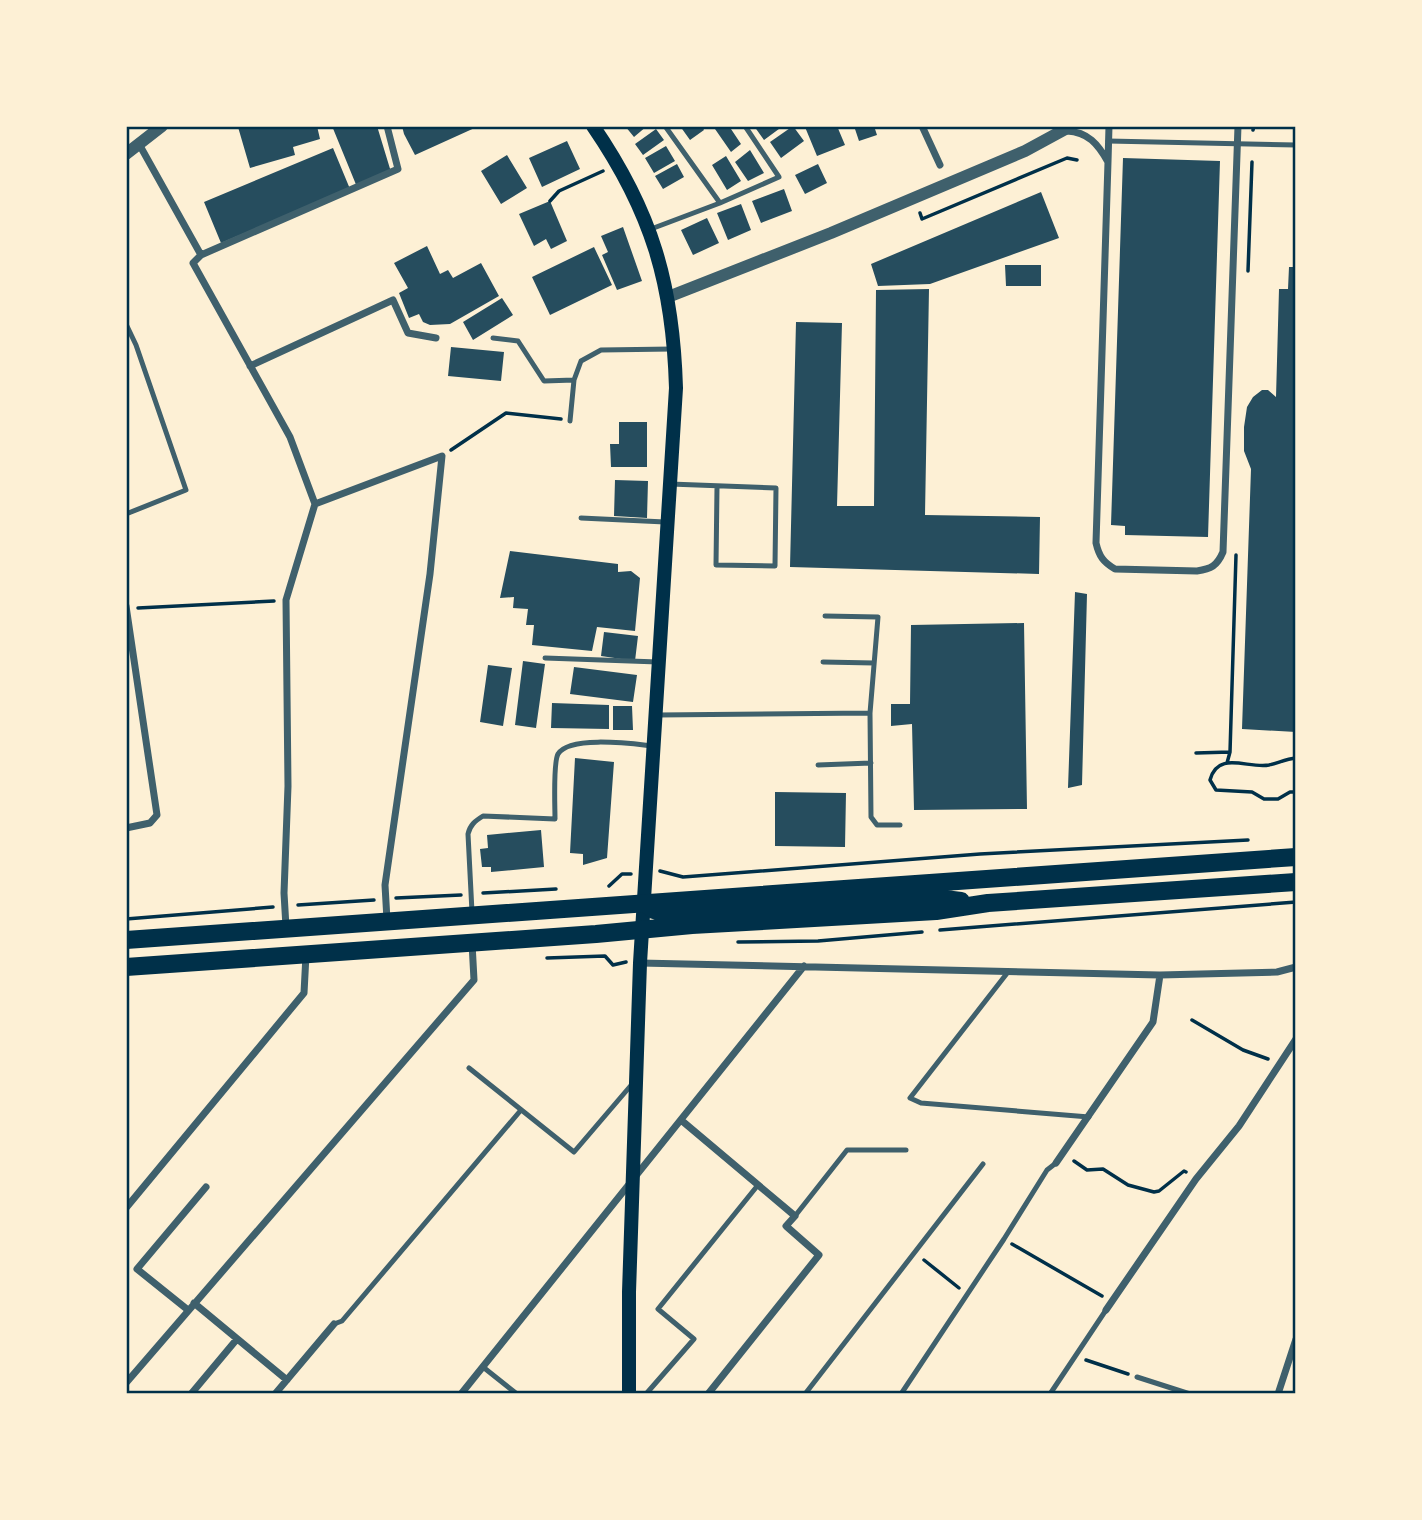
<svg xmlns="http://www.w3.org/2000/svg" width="1422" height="1520" font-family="'Work Sans',sans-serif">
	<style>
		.building { fill: #264d5e }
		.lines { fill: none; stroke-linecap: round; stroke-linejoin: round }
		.path { stroke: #003049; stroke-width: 3.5 }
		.service { stroke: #3f606c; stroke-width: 5 }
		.minor { stroke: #3f606c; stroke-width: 7 }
		.tertiary { stroke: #3f606c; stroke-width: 12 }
		.secondary { stroke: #003049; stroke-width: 14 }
		.primary { stroke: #003049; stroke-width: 18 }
		.neatline { fill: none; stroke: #003049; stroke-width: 2.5 }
	</style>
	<rect width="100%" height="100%" fill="#fdf0d5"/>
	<path class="building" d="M243 126H317L320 139 293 147 295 155 250 168 238 127Z
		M332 126H377L391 172 357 187Z
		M402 126H479L415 155 404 134Z
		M625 126H647L634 137Z
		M680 126H702L704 130 690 140Z
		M719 126H729L741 144 731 152 715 129Z
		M754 126H783L764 140Z
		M793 126 804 141 781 158 770 142Z
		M837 126 845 145 817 156 805 127Z
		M854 126H874L877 135 859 141Z
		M656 129 664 140 643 155 635 144Z
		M567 141 580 169 542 187 529 158Z
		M666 146 675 161 654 173 645 158Z
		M333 148 350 189 221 243 204 202Z
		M750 150 764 173 748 181 735 162Z
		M507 155 527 188 501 204 481 171Z
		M726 156 741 181 727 190 712 165Z
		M1123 158 1220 161 1208 537 1125 535V526L1111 525Z
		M677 164 684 177 663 189 655 176Z
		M818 164 827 183 805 194 795 175Z
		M784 189 792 211 761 223 752 201Z
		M1041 192 1059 238 930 284 878 286 871 264Z
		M550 201 567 241 551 249 546 239 534 246 519 214Z
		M741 204 751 230 728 240 717 213Z
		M707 218 719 243 693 255 681 230Z
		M623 227 642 281 617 290 602 255 608 252 601 236Z
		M427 246 440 274 448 270 453 278 481 263 499 296 450 324 430 325 423 322 419 314 409 318 399 293 408 288 394 263Z
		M594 247 612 285 550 315 532 277Z
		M1005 265H1041V286H1006Z
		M1289 267H1296V732L1242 729 1251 469 1244 451V427L1247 407 1253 397 1262 390H1268L1276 397 1279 289H1288Z
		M929 289 925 515 1040 517 1039 574 790 567 796 322 842 323 837 506H874L876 290Z
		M502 298 513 315 473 340 463 322Z
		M451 347 504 352 501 381 448 376Z
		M619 422H647V467H611L610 444H619Z
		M615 480 648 481 647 518 614 516Z
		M510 551 618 564V572L631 571 640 578 635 631 597 627 592 651 532 645 534 625H526L528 609 513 608 514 597 500 598Z
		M1075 592 1087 594 1082 785 1068 788Z
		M1024 623 1027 809 914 810 912 724 891 726V704H910L911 625Z
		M604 632 638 636 635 661 601 656Z
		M523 661 545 664 536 728 515 725Z
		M488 665 512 668 503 726 480 722Z
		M574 667 637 675 633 702 570 694Z
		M552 703 609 705V729L551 728Z
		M613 706H632L633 730H613Z
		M575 758 614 762 607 858 583 865V854L570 853Z
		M775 792 846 793 845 847 775 846Z
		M541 830 544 867 491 872V867H482L480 849 488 848 487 835Z"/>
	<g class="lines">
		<path class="path" d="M1253 130 1254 126
			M550 201 559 191 603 171
			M920 213 922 219 1067 158 1077 160
			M1248 271 1252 162
			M451 450 506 413 561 419
			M138 608 274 601
			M1230 752 1236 555
			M1196 753 1230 752 1227 763
			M1296 758C1286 759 1278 763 1269 765 1248 769 1218 750 1210 780L1216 790 1252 792 1264 799H1278L1290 792H1296
			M660 871 683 877 980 854 1248 840
			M609 886 622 874H631
			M483 893 556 889
			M396 898 461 895
			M298 905 374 900
			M126 919 273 907
			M940 930 1296 902
			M738 942 818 941 922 932
			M547 958 605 956 613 965 626 962
			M1192 1020 1243 1050 1268 1059
			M1074 1161 1087 1170 1103 1169 1128 1185 1154 1192 1159 1191 1184 1171 1186 1172
			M1012 1244 1102 1296
			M924 1260 959 1288
			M1086 1360 1128 1374"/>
		<path class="service" d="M1108 141 1296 145
			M720 203 779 177 745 126
			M651 229 720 203 665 126
			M126 324 136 345 186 490 126 514
			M493 338 518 341 544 381 574 380 581 361 601 350 672 349
			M570 421 574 380
			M670 484 776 488 775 566 716 565 717 487
			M581 518 665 522
			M545 658 658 662
			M823 662 874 663
			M870 713 871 817 877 825H900
			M658 715 870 713 878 617 825 616
			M818 765 871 763
			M472 912 468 834C470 825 475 821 483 816L555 819C555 806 553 763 558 754 569 735 634 744 653 746
			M1008 972 910 1098 921 1103 1089 1117
			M469 1068 574 1152 633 1083
			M795 1216 847 1150H906
			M334 1324 342 1321 521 1110
			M483 1367 517 1394
			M1137 1377 1190 1394
			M646 1394 694 1339 658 1309 758 1185
			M805 1394 983 1164
			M901 1394 1004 1239 1047 1170 1056 1163
			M1050 1394 1106 1310"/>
		<path class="minor" d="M922 126 940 165
			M1067 131C1088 132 1098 144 1108 162L1096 543C1099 556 1103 562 1115 569L1197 571C1211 569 1217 566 1223 552L1238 126
			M139 144 201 255 193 263 290 437 315 504 286 600 288 786 284 893 286 927
			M1108 162 1109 126
			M201 255 398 169 387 126
			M250 366 393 300 408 333 436 338
			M315 504 442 456 430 574 385 885 387 920
			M126 606 157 815 150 823 126 828
			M640 963 1160 975 1277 972 1296 967
			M681 1120 795 1216 786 1226 819 1255 708 1394
			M1056 1163 1153 1022 1160 975
			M126 1208 304 993 306 955
			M194 1303 287 1380
			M188 1310 137 1269 206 1187
			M1106 1310 1196 1179 1239 1126 1296 1039
			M126 1383 474 980 472 943
			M191 1394 237 1339
			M275 1394 334 1324
			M461 1394 804 966
			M1278 1394 1296 1339"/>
		<path class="tertiary" d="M126 154 162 126
			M668 297 831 233 1025 151 1071 126"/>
		<path class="secondary" d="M593 126C652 212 673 284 676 388L640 963 629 1292V1394"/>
		<path class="primary" d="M646 904 654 910 666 913 893 898H936L961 901
			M126 940 1296 857
			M126 967 596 934 692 925 936 911 988 903 1296 882"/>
	</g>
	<rect width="1422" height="1520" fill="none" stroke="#fdf0d5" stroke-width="256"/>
	<rect x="128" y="128" width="1166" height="1264" class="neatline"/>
</svg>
